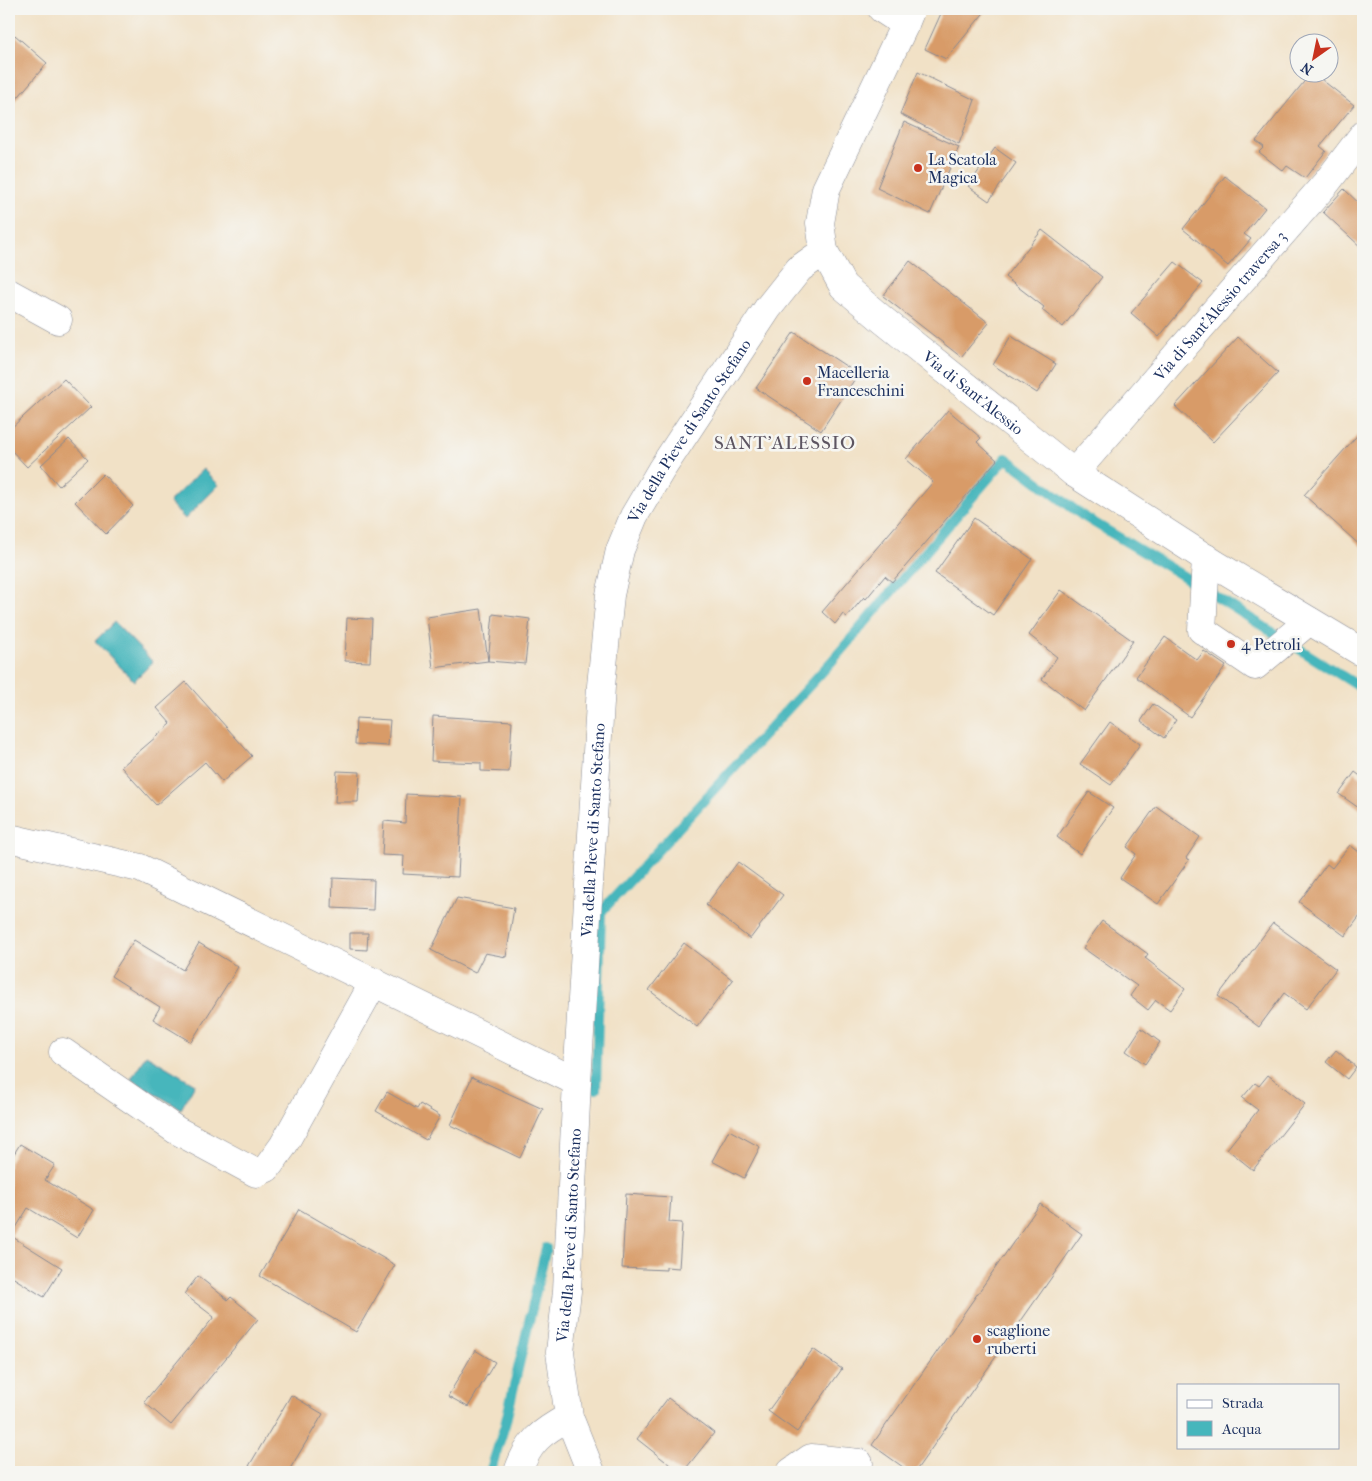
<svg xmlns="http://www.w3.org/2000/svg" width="1372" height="1481" font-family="'IM FELL French Canon',serif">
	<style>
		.water { fill: #46b6bc; stroke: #30728d }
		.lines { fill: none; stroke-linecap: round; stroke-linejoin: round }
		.stream { stroke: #46b6bc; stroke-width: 10 }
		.building { fill: #d89b67 }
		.minor-casing { stroke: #868892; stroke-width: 29 }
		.minor { stroke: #fff; stroke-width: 28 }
		.poi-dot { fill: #c8321e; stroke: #f6f6f2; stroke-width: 2 }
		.labels { text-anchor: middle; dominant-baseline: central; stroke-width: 5; stroke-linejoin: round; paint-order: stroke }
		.poi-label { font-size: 16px; fill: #1b2f5e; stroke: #f6f6f2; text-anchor: start }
		.street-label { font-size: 16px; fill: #1b2f5e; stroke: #f6f6f2 }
		.quarter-label { font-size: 19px; letter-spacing: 1px; fill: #5d5561; stroke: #f6f6f2 }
	</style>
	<rect width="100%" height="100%" fill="#f6f6f2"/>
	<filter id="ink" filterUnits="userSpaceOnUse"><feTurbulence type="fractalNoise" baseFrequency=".02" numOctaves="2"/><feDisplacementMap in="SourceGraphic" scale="10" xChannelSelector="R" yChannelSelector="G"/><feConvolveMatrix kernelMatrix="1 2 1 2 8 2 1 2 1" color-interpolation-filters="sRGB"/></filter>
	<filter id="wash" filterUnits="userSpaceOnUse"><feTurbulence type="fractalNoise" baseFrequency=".0096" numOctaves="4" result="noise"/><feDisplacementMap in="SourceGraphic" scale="20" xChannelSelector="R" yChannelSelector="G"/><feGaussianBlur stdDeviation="1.12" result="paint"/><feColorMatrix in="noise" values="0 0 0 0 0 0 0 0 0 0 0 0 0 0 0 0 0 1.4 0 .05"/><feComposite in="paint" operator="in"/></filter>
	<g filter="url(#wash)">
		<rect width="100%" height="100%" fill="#f1e1c6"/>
		<path class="water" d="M203 469 219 485 185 519 169 502Z
			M114 622 153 662 134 681 95 641Z
			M146 1055 195 1084 181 1109 131 1079Z"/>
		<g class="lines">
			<path class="stream" d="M596 1089 601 912 832 661 1006 458 1083 516 1180 574 1363 689
				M490 1472 505 1425 546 1248"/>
		</g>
		<g id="blocks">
			<path class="building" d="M943 9H987L946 59 925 49Z
				M15 35 47 63 9 108V43Z
				M918 72 975 100 959 144 900 114Z
				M1312 72 1354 105 1320 146 1326 151 1305 178 1287 166 1283 171 1259 152 1264 147 1256 141Z
				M904 122 959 147 930 214 877 188Z
				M995 148 1016 163 989 201 968 186Z
				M1225 176 1265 208 1244 234 1251 239 1228 266 1183 229Z
				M1344 189 1363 207V249L1323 212Z
				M1042 230 1102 277 1063 327 1042 310 1044 307 1005 277Z
				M910 261 989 323 961 357 883 296Z
				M1175 262 1203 283 1159 337 1131 313Z
				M794 332 858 374 821 431 756 388Z
				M1011 336 1056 364 1037 393 993 365Z
				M1238 337 1278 373 1213 442 1175 406Z
				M64 379 91 407 27 467 9 448V430Z
				M948 410 981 438 977 442 997 460 892 582 885 576 866 599 864 597 847 617 843 614 835 624 822 612 933 482 906 459Z
				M1363 429V548L1304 495Z
				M69 439 88 459 59 486 41 465Z
				M103 474 133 506 106 534 75 502Z
				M974 518 1032 559 993 615 935 573Z
				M1061 590 1133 641 1084 711 1042 679 1057 657 1029 635Z
				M481 609 488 661 433 668 427 617Z
				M493 614 530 619 525 664 488 661Z
				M347 618 372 619 370 662 345 661Z
				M1165 637 1197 660 1204 651 1226 666 1190 717 1136 677Z
				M186 682 252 756 222 782 205 762 156 805 121 767 171 724 157 708Z
				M1153 704 1176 720 1164 738 1141 721Z
				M433 716 512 721 509 772 481 771V763L431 761Z
				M356 718 390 720 388 746 355 744Z
				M1110 722 1140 744 1111 785 1080 764Z
				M337 771 360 772 358 802H335Z
				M1355 772 1363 778V811L1339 794Z
				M1089 792 1113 808 1080 854 1057 837Z
				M406 794 462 797 458 877 403 874 404 856 382 855 384 821 405 823Z
				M1156 806 1200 837 1186 858 1189 860 1158 904 1120 878 1136 854 1127 847Z
				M1350 845 1363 855V912L1345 936 1299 902 1327 864 1332 868Z
				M738 862 783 895 750 939 706 905Z
				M333 878 374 880 373 910 332 908Z
				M457 898 514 908 506 957 485 953 475 973 431 950Z
				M1102 921 1148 954 1145 958 1185 989 1170 1010 1156 1000 1148 1010 1143 1006 1130 996 1137 986 1083 948Z
				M1273 923 1336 969 1306 1009 1284 993 1259 1027 1218 996Z
				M350 933H368L367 950 350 949Z
				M134 940 183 970 199 943 238 967 191 1042 153 1019 160 1007 111 976Z
				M684 943 733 980 697 1027 649 990Z
				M1141 1028 1160 1042 1145 1064 1126 1051Z
				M1336 1050 1356 1067 1347 1079 1326 1062Z
				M1268 1075 1305 1104 1253 1170 1227 1149 1258 1110 1242 1098 1255 1083 1259 1086Z
				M472 1077 543 1109 520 1158 450 1125Z
				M387 1092 417 1109 420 1104 440 1116 426 1140 376 1111Z
				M729 1130 760 1147 744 1178 712 1161Z
				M20 1144 55 1165 45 1180 94 1210 77 1238 28 1208 11 1236 62 1268 44 1297 9 1275V1162Z
				M626 1194 671 1197 669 1222 682 1223 679 1268 666 1267V1270L622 1268Z
				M1040 1204 1082 1234 915 1472H910L872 1445Z
				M299 1209 395 1265 356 1332 260 1276Z
				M198 1276 228 1300 231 1297 258 1319 171 1425 144 1402 214 1317 184 1294Z
				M813 1349 842 1369 797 1432 768 1411Z
				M475 1350 495 1362 468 1407 448 1396Z
				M291 1395 323 1414 288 1472H259L249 1466Z
				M668 1398 714 1433 683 1472H679L637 1439Z"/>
		</g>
	</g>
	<g filter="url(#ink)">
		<use href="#blocks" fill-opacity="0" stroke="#868892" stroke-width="1"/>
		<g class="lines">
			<g class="minor-casing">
				<g id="minor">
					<path d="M882 9 905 24"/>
					<path id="s1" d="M911 9 905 24 826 189 820 223 824 251 843 286 883 320 1074 473 1215 564 1363 653"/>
					<path d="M9 293 58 320"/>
					<path id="s2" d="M1074 473 1327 182 1363 135"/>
					<path d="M1206 558 1202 630 1255 666 1309 621"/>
					<path d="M9 838 140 868 577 1082"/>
					<path d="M63 1052 176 1130 256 1173 267 1168 283 1146 374 982"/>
					<path d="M518 1472C528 1442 541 1432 569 1417"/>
					<path id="s3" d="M591 1472 569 1417 560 1352 567 1291 577 1082 601 686 610 595 620 550 634 516 661 470 768 308 799 269 824 251"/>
					<path d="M791 1472 811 1458 859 1463"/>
				</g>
			</g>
			<use href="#minor" class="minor"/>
		</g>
	</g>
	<g class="poi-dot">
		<circle cx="918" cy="168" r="5"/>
		<circle cx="807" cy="381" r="5"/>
		<circle cx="1231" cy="644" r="5"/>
		<circle cx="977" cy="1339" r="5"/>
	</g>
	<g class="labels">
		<g class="poi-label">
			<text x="928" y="159">La Scatola<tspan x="928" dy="18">Magica</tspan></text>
			<text x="817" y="372">Macelleria<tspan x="817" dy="18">Franceschini</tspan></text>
			<text x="1241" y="644">4 Petroli</text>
			<text x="987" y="1330">scaglione<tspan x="987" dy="18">ruberti</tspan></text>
		</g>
		<g class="street-label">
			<text stroke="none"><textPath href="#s2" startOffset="222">Via di Sant'Alessio traversa 3</textPath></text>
			<text stroke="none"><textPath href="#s1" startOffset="470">Via di Sant'Alessio</textPath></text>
			<text stroke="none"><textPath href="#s3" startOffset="1068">Via della Pieve di Santo Stefano</textPath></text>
			<text stroke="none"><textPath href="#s3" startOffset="648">Via della Pieve di Santo Stefano</textPath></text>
			<text stroke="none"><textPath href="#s3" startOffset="242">Via della Pieve di Santo Stefano</textPath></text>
		</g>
		<g class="quarter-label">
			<text x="785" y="443">SANT'ALESSIO</text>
		</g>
	</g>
	<rect width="1372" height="1481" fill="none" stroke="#f6f6f2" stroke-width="30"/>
	<rect x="1177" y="1384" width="162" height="65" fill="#f6f6f2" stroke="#9ea6b7"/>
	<rect x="1187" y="1400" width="25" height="8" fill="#ffffff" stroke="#9ea6b7"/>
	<text x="1222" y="1408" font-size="15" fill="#1b2f5e">Strada</text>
	<rect x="1187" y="1421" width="25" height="15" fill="#46b6bc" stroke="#9ea6b7"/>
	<text x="1222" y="1434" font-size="15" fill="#1b2f5e">Acqua</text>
	<g transform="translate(1314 58) rotate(213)"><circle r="24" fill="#f6f6f2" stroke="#9ea6b7"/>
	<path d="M0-4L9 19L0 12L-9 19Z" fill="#c8321e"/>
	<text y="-8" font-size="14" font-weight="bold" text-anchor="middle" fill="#1b2f5e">N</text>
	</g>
</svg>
